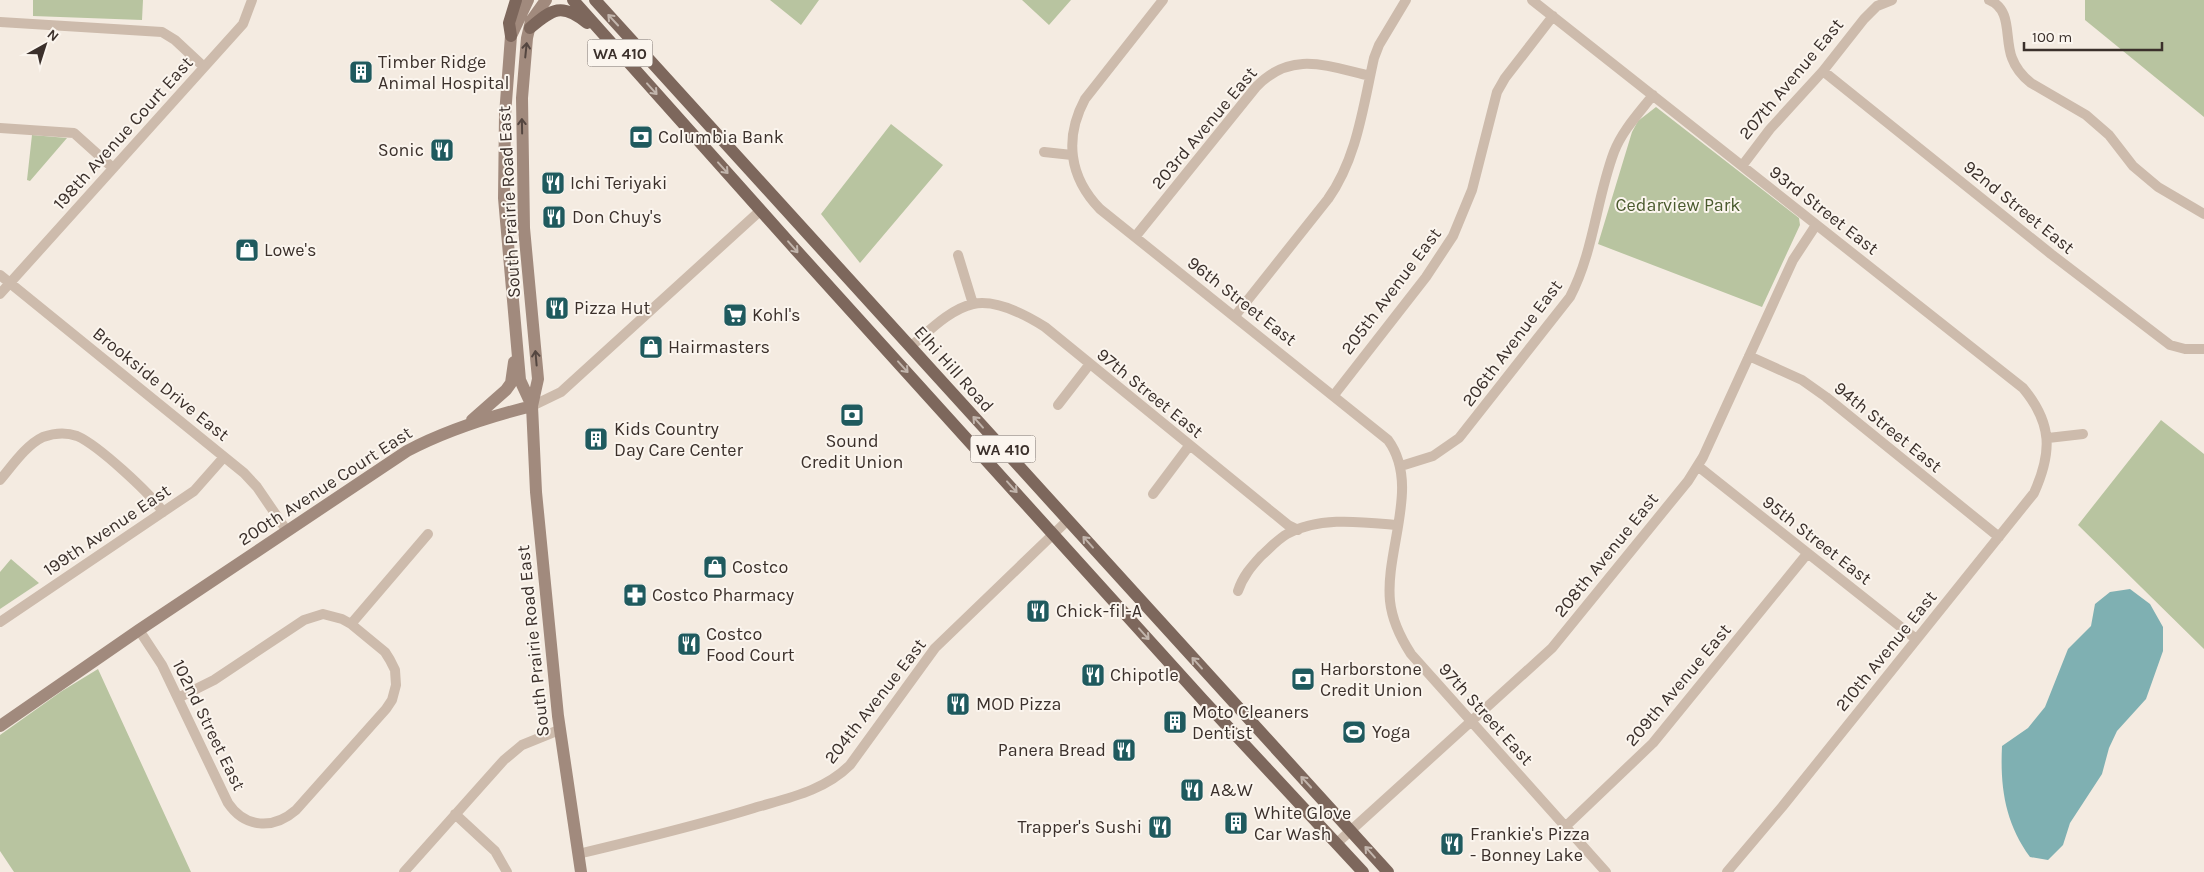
<svg xmlns="http://www.w3.org/2000/svg" width="2204" height="872" font-family="Karla,sans-serif">
	<style>
		.green { fill: #b8c4a0 }
		.water { fill: #7fb0b2 }
		.lines { fill: none; stroke-linecap: round; stroke-linejoin: round }
		.street { stroke: #cdbbac; stroke-width: 10 }
		.secondary { stroke: #a18a7d; stroke-width: 12 }
		.primary { stroke: #7d675c; stroke-width: 12 }
		.oneway { stroke: #c2b5ac }
		.oneway2 { stroke: #544640 }
		.labels { text-anchor: middle; dominant-baseline: central; stroke-width: 4; stroke-linejoin: round; paint-order: stroke }
		.shield { fill: #fbf5ee; stroke: #756b66; stroke-width: 1 }
		.shield-label { font-size: 16px; font-weight: bold; fill: #3b302b }
		.poi-label { font-size: 18px; fill: #3b302b; stroke: #fbf5ee; text-anchor: start }
		.street-label { font-size: 18px; fill: #3b302b; stroke: #fbf5ee }
		.park-label { font-size: 18px; fill: #4a5a2e; stroke: #fbf5ee }
	</style>
	<rect width="100%" height="100%" fill="#f4ebe1"/>
	<path class="green" d="M33 0H143L142 20 33 16Z
		M770 0H819L801 25Z
		M1022 0H1071L1049 25Z
		M2085 0H2204V117L2085 20Z
		M1656 107 1799 218 1800 225 1762 307 1598 244 1632 132 1638 121Z
		M891 124 943 165 860 263 821 214Z
		M32 135 67 138 30 181 27 180Z
		M2161 420 2204 454V649L2078 525Z
		M11 559 39 583 0 609V572Z
		M98 669 191 872H14L0 851V735L62 691Z"/>
	<path class="water" d="M2130 589 2150 604 2163 627V651L2146 699 2117 731 2109 748 2102 774 2070 823 2063 845 2048 860 2030 857C2005 823 2000 787 2002 746L2028 728 2045 707 2068 649 2091 626 2095 604 2110 592Z"/>
	<g class="lines">
		<path class="street" d="M1163 0 1085 99C1064 138 1069 177 1100 209L1388 440C1421 485 1385 549 1390 601 1392 620 1400 637 1411 654L1606 872
			M1532 0 2023 388C2053 424 2052 453 2034 493L1782 807 1727 872
			M1989 0C2013 10 2004 38 2012 58 2016 69 2022 76 2031 83L2086 115 2109 135 2133 166 2158 187 2204 214
			M0 22 162 32 175 40 204 67
			M1823 71 2051 254 2170 345 2185 349H2204
			M0 128 74 133 113 168
			M1044 152 1072 155
			M1742 166 1770 129 1823 71 1864 19 1877 6 1892 0
			M1135 237 1256 87C1291 50 1327 66 1370 76
			M958 255 973 304
			M0 275 244 473 257 487 287 531
			M0 294 243 24 252 0
			M1235 316 1328 199C1357 158 1363 107 1374 58L1379 45 1406 0
			M910 347C928 332 950 309 973 304 997 299 1026 315 1045 327L1288 525 1298 530
			M1749 356 1802 380 1826 397 1999 537
			M1334 395 1426 277 1453 236 1472 190 1497 92 1505 78 1553 16
			M1058 405 1089 365
			M532 406 561 392 761 210
			M2048 438 2083 434
			M1401 466 1433 456 1459 438 1570 297C1594 251 1596 200 1614 152 1622 131 1639 113 1653 95
			M1699 467 1916 639
			M0 480C12 466 26 445 43 437 54 433 66 432 77 436 98 445 150 493 163 512
			M1153 494 1189 446
			M1238 591C1243 576 1251 567 1261 556 1269 549 1278 539 1287 534 1319 516 1363 522 1397 525
			M0 622 194 491 224 457
			M351 624 428 534
			M139 630 162 665 228 803C245 828 273 830 296 810L386 709 392 700 396 685 395 670 390 660 385 652 351 624 342 619 323 614 304 620 214 680 178 698
			M455 814 495 851 507 872
			M1565 827 1653 743 1807 554
			M1337 843 1552 648 1688 481 1703 457 1793 260 1816 225
			M578 854C637 840 696 826 754 808 788 798 824 791 850 765L935 648 1068 520
			M404 872 504 760 522 745 559 730"/>
		<path class="secondary" d="M528 0 511 36 505 115 504 198 520 380 532 406
			M546 0 531 21 527 38 522 98 524 228 538 379 532 406 536 492 558 716 581 872
			M472 420 506 390 511 383 514 362
			M0 726 139 630 407 451C447 430 488 417 532 406"/>
		<path class="primary" d="M573 0 796 250 1203 700 1363 872
			M595 0 1388 872
			M530 28C552 9 562 2 587 23
			M511 36 509 23 516 0"/>
	</g>
	<defs><path id="oneway-shaft" d="M-6 0H5M1.5-3L5.5 0L1.5 3" fill="none" stroke-width="1.6" stroke-linecap="round" stroke-linejoin="round" transform="scale(1.25)"/></defs>
	<g class="oneway">
		<use href="#oneway-shaft" transform="translate(613 20) rotate(-133)"/>
		<use href="#oneway-shaft" transform="translate(652 89) rotate(48)"/>
		<use href="#oneway-shaft" transform="translate(723 168) rotate(48)"/>
		<use href="#oneway-shaft" transform="translate(793 247) rotate(49)"/>
		<use href="#oneway-shaft" transform="translate(903 367) rotate(48)"/>
		<use href="#oneway-shaft" transform="translate(978 422) rotate(-132)"/>
		<use href="#oneway-shaft" transform="translate(1012 487) rotate(48)"/>
		<use href="#oneway-shaft" transform="translate(1088 542) rotate(-132)"/>
		<use href="#oneway-shaft" transform="translate(1144 634) rotate(48)"/>
		<use href="#oneway-shaft" transform="translate(1197 663) rotate(-132)"/>
		<use href="#oneway-shaft" transform="translate(1306 782) rotate(-133)"/>
		<use href="#oneway-shaft" transform="translate(1370 852) rotate(-132)"/>
	</g>
	<g class="oneway2">
		<use href="#oneway-shaft" transform="translate(526 50) rotate(-84)"/>
		<use href="#oneway-shaft" transform="translate(522 126) rotate(-91)"/>
		<use href="#oneway-shaft" transform="translate(536 358) rotate(-95)"/>
	</g>
	<defs>
		<g id="building-square" transform="scale(1.25)"><rect x="-9" y="-9" width="18" height="18" rx="4" fill="#1f5a5e" stroke="#fbf5ee"/><path d="M-4-6H4V6H1V3H-1V6H-4ZM-2.5-4.3h1.7v1.8h-1.7ZM.8-4.3h1.7v1.8H.8ZM-2.5-1h1.7V.8h-1.7ZM.8-1h1.7V.8H.8Z" fill="#fff"/></g>
		<g id="bank-square" transform="scale(1.25)"><rect x="-9" y="-9" width="18" height="18" rx="4" fill="#1f5a5e" stroke="#fbf5ee"/><path d="M-6-4H6V4H-6ZM0-2.3a2.3 2.3 0 1 0 0 4.6a2.3 2.3 0 1 0 0-4.6Z" fill="#fff"/></g>
		<g id="restaurant-square" transform="scale(1.25)"><rect x="-9" y="-9" width="18" height="18" rx="4" fill="#1f5a5e" stroke="#fbf5ee"/><path d="M-5-6h1v4h1v-4h1v4h1v-4h1v5L-1.5 .5V6h-2V.5L-5-1ZM5-6V6H3V1.5H1.5Q1.5-4 5-6Z" fill="#fff"/></g>
		<g id="shop-square" transform="scale(1.25)"><rect x="-9" y="-9" width="18" height="18" rx="4" fill="#1f5a5e" stroke="#fbf5ee"/><path d="M-5-2.5h2.3a2.7 3.5 0 0 1 5.4 0H5L5.5 6h-11ZM-1.5-2.5h3a1.5 2.3 0 0 0-3 0Z" fill="#fff"/></g>
		<g id="supermarket-square" transform="scale(1.25)"><rect x="-9" y="-9" width="18" height="18" rx="4" fill="#1f5a5e" stroke="#fbf5ee"/><path d="M-6-5.5h2.5l.6 2H6L4.5 2H-2.5L-4.4-4H-6ZM-1.5 3.2a1.3 1.3 0 1 0 .1 0ZM3 3.2a1.3 1.3 0 1 0 .1 0Z" fill="#fff"/></g>
		<g id="pharmacy-square" transform="scale(1.25)"><rect x="-9" y="-9" width="18" height="18" rx="4" fill="#1f5a5e" stroke="#fbf5ee"/><path d="M-2-6h4v4h4v4h-4v4h-4v-4h-4v-4h4Z" fill="#fff"/></g>
		<g id="stadium-square" transform="scale(1.25)"><rect x="-9" y="-9" width="18" height="18" rx="4" fill="#1f5a5e" stroke="#fbf5ee"/><path d="M0-5a6.5 5 0 1 0 0 10a6.5 5 0 1 0 0-10ZM-3.5-1.8h7v3.6h-7Z" fill="#fff"/></g>
	</defs>
	<g fill-rule="evenodd">
		<use href="#building-square" x="361" y="72"/>
		<use href="#bank-square" x="641" y="137"/>
		<use href="#restaurant-square" x="442" y="150"/>
		<use href="#restaurant-square" x="553" y="183"/>
		<use href="#restaurant-square" x="554" y="217"/>
		<use href="#shop-square" x="247" y="250"/>
		<use href="#restaurant-square" x="557" y="308"/>
		<use href="#supermarket-square" x="735" y="315"/>
		<use href="#shop-square" x="651" y="347"/>
		<use href="#bank-square" x="852" y="415"/>
		<use href="#building-square" x="596" y="439"/>
		<use href="#shop-square" x="715" y="567"/>
		<use href="#pharmacy-square" x="635" y="595"/>
		<use href="#restaurant-square" x="1038" y="611"/>
		<use href="#restaurant-square" x="689" y="644"/>
		<use href="#restaurant-square" x="1093" y="675"/>
		<use href="#bank-square" x="1303" y="679"/>
		<use href="#restaurant-square" x="958" y="704"/>
		<use href="#building-square" x="1175" y="722"/>
		<use href="#stadium-square" x="1354" y="732"/>
		<use href="#restaurant-square" x="1124" y="750"/>
		<use href="#restaurant-square" x="1192" y="790"/>
		<use href="#building-square" x="1236" y="823"/>
		<use href="#restaurant-square" x="1160" y="827"/>
		<use href="#restaurant-square" x="1452" y="844"/>
	</g>
	<g class="labels">
		<g class="shield">
			<rect x="587.5" y="39.5" width="65" height="27" rx="4"/>
			<rect x="970.5" y="435.5" width="65" height="27" rx="4"/>
		</g>
		<g class="shield-label">
			<text x="620" y="53">WA 410</text>
			<text x="1003" y="449">WA 410</text>
		</g>
		<g class="poi-label">
			<text x="378" y="62">Timber Ridge<tspan x="378" dy="21">Animal Hospital</tspan></text>
			<text x="658" y="137">Columbia Bank</text>
			<text x="424" y="150" text-anchor="end">Sonic</text>
			<text x="570" y="183">Ichi Teriyaki</text>
			<text x="572" y="217">Don Chuy's</text>
			<text x="264" y="250">Lowe's</text>
			<text x="574" y="308">Pizza Hut</text>
			<text x="752" y="315">Kohl's</text>
			<text x="668" y="347">Hairmasters</text>
			<text x="614" y="429">Kids Country<tspan x="614" dy="21">Day Care Center</tspan></text>
			<text x="852" y="441" text-anchor="middle">Sound<tspan x="852" dy="21">Credit Union</tspan></text>
			<text x="732" y="567">Costco</text>
			<text x="652" y="595">Costco Pharmacy</text>
			<text x="1056" y="611">Chick-fil-A</text>
			<text x="706" y="634">Costco<tspan x="706" dy="21">Food Court</tspan></text>
			<text x="1320" y="669">Harborstone<tspan x="1320" dy="21">Credit Union</tspan></text>
			<text x="1110" y="675">Chipotle</text>
			<text x="976" y="704">MOD Pizza</text>
			<text x="1192" y="712">Moto Cleaners<tspan x="1192" dy="21">Dentist</tspan></text>
			<text x="1372" y="732">Yoga</text>
			<text x="1106" y="750" text-anchor="end">Panera Bread</text>
			<text x="1210" y="790">A&amp;W</text>
			<text x="1254" y="813">White Glove<tspan x="1254" dy="21">Car Wash</tspan></text>
			<text x="1142" y="827" text-anchor="end">Trapper's Sushi</text>
			<text x="1470" y="834">Frankie's Pizza<tspan x="1470" dy="21">- Bonney Lake</tspan></text>
		</g>
		<g class="street-label">
			<text transform="translate(1791 79) rotate(-50)">207th Avenue East</text>
			<text transform="translate(1204 128) rotate(-50)">203rd Avenue East</text>
			<text transform="translate(123 133) rotate(-48)">198th Avenue Court East</text>
			<text transform="translate(509 202) rotate(-93)">South Prairie Road East</text>
			<text transform="translate(2019 207) rotate(39)">92nd Street East</text>
			<text transform="translate(1824 210) rotate(38)">93rd Street East</text>
			<text transform="translate(1391 291) rotate(-53)">205th Avenue East</text>
			<text transform="translate(1242 301) rotate(38)">96th Street East</text>
			<text transform="translate(1512 343) rotate(-53)">206th Avenue East</text>
			<text transform="translate(954 369) rotate(48)">Elhi Hill Road</text>
			<text transform="translate(161 384) rotate(39)">Brookside Drive East</text>
			<text transform="translate(1150 393) rotate(39)">97th Street East</text>
			<text transform="translate(1888 427) rotate(39)">94th Street East</text>
			<text transform="translate(325 486) rotate(-33)">200th Avenue Court East</text>
			<text transform="translate(107 530) rotate(-34)">199th Avenue East</text>
			<text transform="translate(1817 540) rotate(38)">95th Street East</text>
			<text transform="translate(1606 555) rotate(-51)">208th Avenue East</text>
			<text transform="translate(533 641) rotate(-96)">South Prairie Road East</text>
			<text transform="translate(1886 651) rotate(-51)">210th Avenue East</text>
			<text transform="translate(1678 685) rotate(-50)">209th Avenue East</text>
			<text transform="translate(875 701) rotate(-52)">204th Avenue East</text>
			<text transform="translate(1486 714) rotate(48)">97th Street East</text>
			<text transform="translate(209 725) rotate(64)">102nd Street East</text>
		</g>
		<g class="park-label">
			<text x="1678" y="205">Cedarview Park</text>
		</g>
	</g>
	<g transform="translate(45 45) rotate(39)" stroke="#fbf5ee" stroke-width="4" paint-order="stroke">
	<path d="M0-4L9 19L0 12L-9 19Z" fill="#3b302b"/>
	<text y="-8" font-size="14" font-weight="bold" text-anchor="middle" fill="#3b302b">N</text>
	</g>
	<path d="M2024 42v8h138v-8" fill="none" stroke="#3b302b" stroke-width="2.5"/>
	<text x="2032" y="42" font-size="15" fill="#3b302b" stroke="#fbf5ee" stroke-width="4" paint-order="stroke">100 m</text>
</svg>
